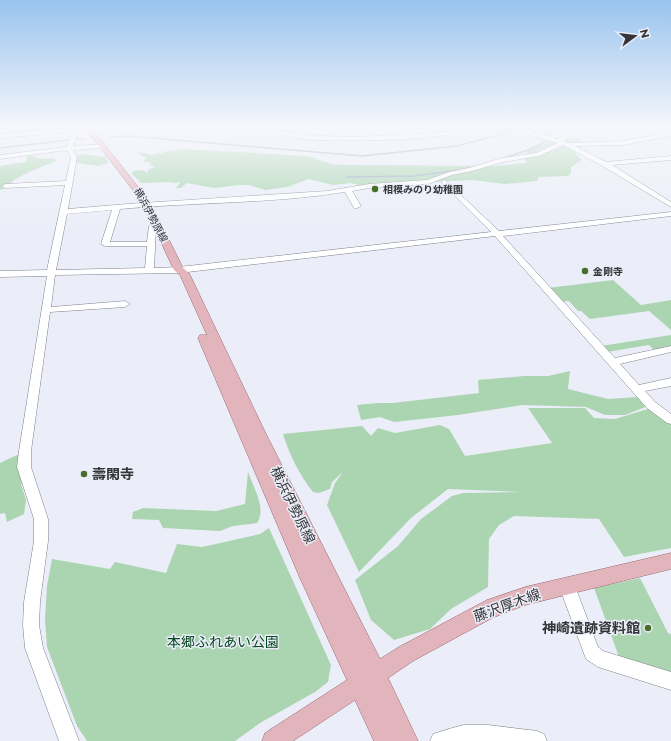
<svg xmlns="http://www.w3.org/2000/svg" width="671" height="741" font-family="Montserrat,'Noto Sans JP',sans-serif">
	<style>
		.green { fill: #abd5b1 }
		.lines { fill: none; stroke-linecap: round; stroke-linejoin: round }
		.stream { stroke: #96a8bf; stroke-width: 1.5 }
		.minor-casing { stroke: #7e808a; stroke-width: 1 }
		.major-casing { stroke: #996872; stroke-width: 1 }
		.minor { fill: #fff; fill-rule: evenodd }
		.major { fill: #e2b5bc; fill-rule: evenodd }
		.poi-dot { fill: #466e29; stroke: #ebeef8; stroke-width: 1.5 }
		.labels { text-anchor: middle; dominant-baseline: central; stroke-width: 3; stroke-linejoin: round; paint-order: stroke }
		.far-poi-label { font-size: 10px; font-weight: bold; fill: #343539; stroke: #ebeef8; text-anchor: start }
		.far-street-label { font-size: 10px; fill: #343539; stroke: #ebeef8 }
		.near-poi-label { font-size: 14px; font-weight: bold; fill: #343539; stroke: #ebeef8; text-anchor: start }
		.near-street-label { font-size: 14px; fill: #343539; stroke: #ebeef8 }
		.near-park-label { font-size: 14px; fill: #08481e; stroke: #ebeef8 }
	</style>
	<rect width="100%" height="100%" fill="#ebeef8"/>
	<path class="green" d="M557 137C569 136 578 136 587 144L575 150V153L582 160 571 167V173L568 176 539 177 537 181 505 184 472 180 362 186 351 183 333 185 309 179 287 187 265 190 249 185H239L214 188 187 183 181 188H176L180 183 179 182 174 183 170 182 141 183 132 174 133 171 142 170 148 173 147 170 155 167 151 166 150 163 143 161 147 157H143L137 152 153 155 158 153 162 154 163 152 183 149 307 156 332 164 350 165 494 166 527 163 523 156 532 146Z
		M84 154 105 157 108 163 99 166 77 163 75 156Z
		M31 155 40 159 52 158 57 160 56 161C41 167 25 173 11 182L13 184 11 186 0 190V166L26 162 27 156Z
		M613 280 641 305 671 300V330L649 311 590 319 581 311H578L569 301 561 302 548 288Z
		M671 335V347L655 351 649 345 607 352 601 346Z
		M570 371 568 389 608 399 638 397 648 406 625 415H605L586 407 522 405 458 415 394 422 380 417 361 420 357 405 377 403H393L479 393 478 380 524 376H548Z
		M528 408H585L594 418 615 419 651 408 671 424V548L624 557 599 519 514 516 499 525 489 539 488 587 451 609 430 629 394 640 371 620 355 580 398 546 421 519 452 496 463 493 522 492 448 489 411 518 359 572 327 505 335 483 343 472 332 482 330 489 319 493 313 492C300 476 289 454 283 434L362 426 371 436 378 428 395 433 440 425 449 429 465 456 552 443Z
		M17 455 25 458 28 476 21 484 26 500 24 514 7 522 5 513 0 514V463Z
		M248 472C253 487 267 508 257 523L233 526 220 531 163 528 159 520 132 519 133 512 143 508 216 511 245 504Z
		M269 528 331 665 328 682 315 692 260 723 235 741H87L77 726 47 647 45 619 47 586 52 559 110 569 115 562 166 573 177 544 202 547 260 534Z
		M640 578 668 633 671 634V672L619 657 594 588Z"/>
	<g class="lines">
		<path class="stream" d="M550 136 556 126
			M111 137 129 136 362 156 457 146 510 132
			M77 139H85
			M0 148 69 140
			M501 159 537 147 547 139
			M347 177 413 176 459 170"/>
		<g class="minor-casing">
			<path id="minor" d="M81 126H89L79 131 73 146 103 144 106 146 103 148 73 150 77 157 68 209 127 204 327 191 369 184 427 180 449 172 469 168 502 158 536 153 558 143 498 126 515 127 558 139 577 126H584L563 141 568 143 623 141 671 132V136L623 145 575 146 606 162 671 156V160L612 165 671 202V207L599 164 563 145 539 156 503 162 472 171 452 175 428 184 369 188 352 191 361 206 357 208H354L345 192C271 204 195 202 120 209L110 242H147L149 226 154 223H160L161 225 156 229 154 268 179 267 491 232 441 182 444 180 446 181 499 231 671 212V216L503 236 615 358 671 346V352L620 364 639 385 671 378V386L645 391 655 402 671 414V424L667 423 647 408 495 236 179 273 55 275 51 307 125 301 130 304 125 307 50 312 31 451V467L48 519V541L40 602 39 625 43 648 79 741H59L25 648 23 625 24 602 34 541V519L17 467 19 451 47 276 0 277V271L47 270 65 185 5 188 2 186 5 184 66 181 71 157 67 150 0 159V155L67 147 73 132 0 138V134L76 128ZM112 210 101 244 105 246H147L145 268 56 270 67 214Z
				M165 126 261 127 301 135 352 137 439 133 458 130 471 126H479C456 142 332 142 301 139 287 137 273 132 259 131 229 129 198 129 168 128Z
				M567 578 573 581 598 647 603 651 671 672V690L598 667 586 659 559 586 561 581Z
				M464 725H488L537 731 544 734 547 741H430L433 734 452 728Z"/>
		</g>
		<g class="major-casing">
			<path id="major" d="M84 126H90L150 202 183 268 189 273 266 434 380 659 399 647 487 600 525 587 671 553V569L525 605 492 618 413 661 388 678 418 741H374L355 700 293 741H262L265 733 347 680 300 578 198 338 200 335H207L180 275 174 270 142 202Z"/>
		</g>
		<use href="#minor" class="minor"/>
		<use href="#major" class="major"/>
	</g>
	<linearGradient id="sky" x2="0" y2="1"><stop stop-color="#98c3ee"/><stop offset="0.55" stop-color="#f6f7fc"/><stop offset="1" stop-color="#f6f7fc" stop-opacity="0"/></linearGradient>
	<rect width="671" height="230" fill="url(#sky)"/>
	<g class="poi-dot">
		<circle cx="375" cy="189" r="4"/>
		<circle cx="585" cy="271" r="4"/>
		<circle cx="84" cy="474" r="4"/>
		<circle cx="648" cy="628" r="4"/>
	</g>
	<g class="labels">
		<g class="far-poi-label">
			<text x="383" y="189">相模みのり幼稚園</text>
			<text x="593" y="271">金剛寺</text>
		</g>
		<g class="far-street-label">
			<text transform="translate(151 215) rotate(62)">横浜伊勢原線</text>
		</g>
		<g class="near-poi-label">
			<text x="92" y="474">壽閑寺</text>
			<text x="640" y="628" text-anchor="end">神崎遺跡資料館</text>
		</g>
		<g class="near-street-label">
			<text transform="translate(293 505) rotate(64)">横浜伊勢原線</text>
			<text transform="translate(507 605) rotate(-20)">藤沢厚木線</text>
		</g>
		<g class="near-park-label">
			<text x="223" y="642">本郷ふれあい公園</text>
		</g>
	</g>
	<g transform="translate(635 36) rotate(75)" stroke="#ebeef8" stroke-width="3" paint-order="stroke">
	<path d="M0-3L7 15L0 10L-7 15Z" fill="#343539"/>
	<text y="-6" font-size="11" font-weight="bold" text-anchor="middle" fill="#343539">N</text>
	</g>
</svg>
